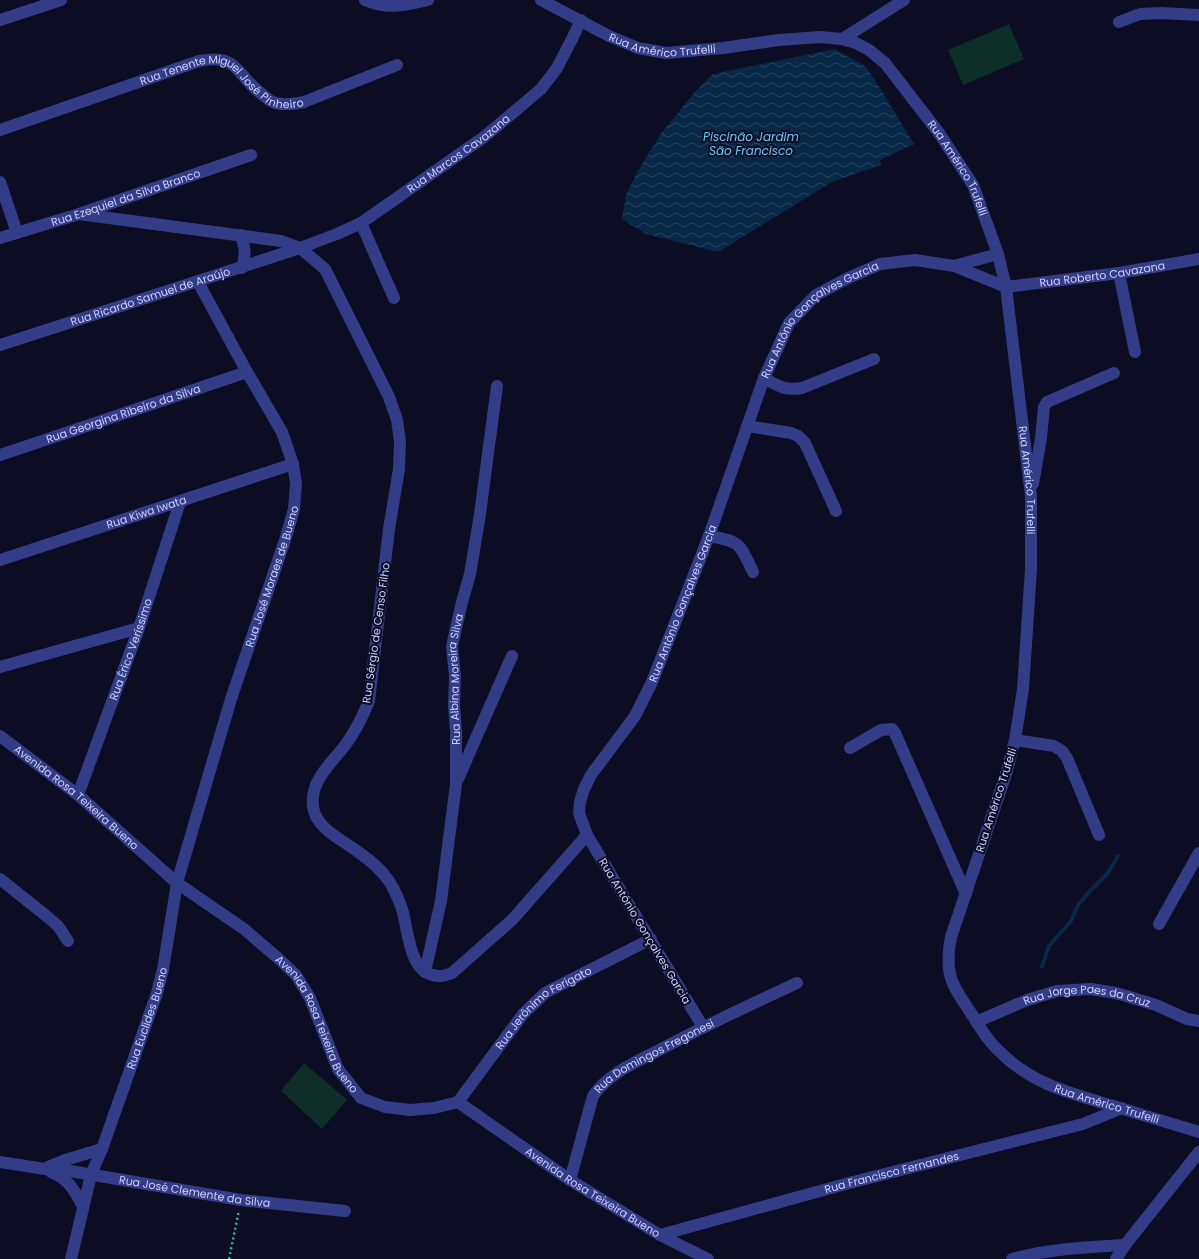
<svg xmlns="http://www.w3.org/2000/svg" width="1199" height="1259" font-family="Poppins,sans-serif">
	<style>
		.green { fill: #0e2e28 }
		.water { fill: url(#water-waves) }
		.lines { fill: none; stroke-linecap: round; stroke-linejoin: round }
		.stream { stroke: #072847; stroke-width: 4 }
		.path { stroke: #24bd9d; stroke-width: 2.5; stroke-dasharray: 2 3; stroke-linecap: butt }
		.minor { stroke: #333c86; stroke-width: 12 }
		.labels { text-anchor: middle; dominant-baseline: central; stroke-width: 4; stroke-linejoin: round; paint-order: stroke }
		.street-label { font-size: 11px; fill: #ced0ff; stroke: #0c0c23 }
		.water-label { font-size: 12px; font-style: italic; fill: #5cccff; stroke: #0c0c23 }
	</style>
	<defs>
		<pattern id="water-waves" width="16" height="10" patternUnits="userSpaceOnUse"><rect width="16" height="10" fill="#072847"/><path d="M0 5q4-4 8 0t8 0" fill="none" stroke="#2a4663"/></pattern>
	</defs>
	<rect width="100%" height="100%" fill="#0c0c23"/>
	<path class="green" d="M1009 24 1024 59 963 85 948 50Z
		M304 1063 347 1100 322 1129 281 1091Z"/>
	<path class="water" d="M835 49 865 66 877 83 914 144 880 160 881 165 832 182 718 252 646 234 622 219 626 195 637 172 662 132 694 93 713 74Z"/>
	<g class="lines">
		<path class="stream" d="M1042 967 1049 946 1071 921 1078 905 1091 890 1108 873 1118 856"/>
		<path class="path" d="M229 1259 239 1210"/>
		<g class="minor">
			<path d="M365 0C388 10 405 5 428 0"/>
			<path id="s1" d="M541 0 609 36 638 48 666 53 723 48 779 40 820 37 842 39 856 43 869 50 885 63 939 133 973 185 998 254 1006 287 1031 496V569L1023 689 1015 740 1006 774 951 937C944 973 951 984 971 1013 979 1026 987 1040 998 1050 1033 1086 1074 1094 1120 1108 1147 1116 1173 1124 1199 1132"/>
			<path d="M0 20 61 0"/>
			<path d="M1119 22 1140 14 1161 13 1199 15"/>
			<path d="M842 39 904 0"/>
			<path id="s2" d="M0 130 199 61C240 53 235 75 263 95 266 97 269 101 273 102 282 106 294 104 304 102L397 65"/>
			<path d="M0 182 17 233"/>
			<path d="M79 214 281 241 300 248 325 269 389 397 397 420 400 441 399 469 389 529 369 701C363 716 356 730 346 744 332 763 310 780 313 806 315 829 345 841 361 854 371 861 382 871 389 881 394 889 399 900 402 909 409 931 408 977 441 976 444 976 449 974 452 973L512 920 587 835"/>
			<path d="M361 223 394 298"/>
			<path d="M241 235C245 248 246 255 242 268"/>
			<path id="s3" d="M0 238 79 214 251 155"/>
			<path d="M954 266 998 254"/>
			<path d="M1119 273 1135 352"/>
			<path id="s4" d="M0 345 300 248 337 234 361 223 484 137 541 89 557 68 573 37 581 20"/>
			<path d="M764 378C778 386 785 391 802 388L874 359"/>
			<path d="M747 426 791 433 798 436 805 443 836 511"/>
			<path id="s5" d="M0 455 247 372"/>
			<path d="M1033 484 1041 438 1044 407 1047 402 1114 373"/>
			<path d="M709 536C742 542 739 543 753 572"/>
			<path id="s6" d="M0 560 293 464"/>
			<path d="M0 667 139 628"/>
			<path id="s7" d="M0 736 78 795 177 883 244 929 279 959 296 975 310 998 338 1069 361 1098 385 1107 410 1110 434 1108 458 1102 570 1180 660 1235 708 1259"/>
			<path d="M1015 740 1054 746 1062 751 1067 758 1099 835"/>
			<path d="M850 748 881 730 892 729 895 733 966 894"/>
			<path d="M458 779 512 656"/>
			<path id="s8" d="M78 795 139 628 180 502"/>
			<path d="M0 879 44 914 58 926 68 941"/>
			<path d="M1159 924 1199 853"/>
			<path id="s9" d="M425 972 441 901 456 784V732L454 706 455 677 452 646 462 602 470 574 480 514 497 386"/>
			<path id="s10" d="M976 1022 1027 1000 1057 991 1091 989 1116 993 1156 1005 1187 1019 1199 1021"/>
			<path id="s11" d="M703 1027 587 835 579 813 580 802 584 789 591 775 635 716 652 682 709 536 764 378 789 323 816 295 846 279 880 264 915 260 954 266 1006 287 1119 273 1199 259"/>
			<path id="s12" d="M458 1102 523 1014 545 993 572 979 651 939"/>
			<path id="s13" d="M0 1162 45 1169 70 1171 241 1200 345 1211"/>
			<path d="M48 1167 65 1160 102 1149"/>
			<path d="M51 1172C70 1180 73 1189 83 1206"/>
			<path id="s14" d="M570 1180 593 1096C609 1072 639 1061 665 1047 708 1024 752 1004 797 983"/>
			<path id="s15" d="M660 1235 849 1183 1083 1124 1122 1108"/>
			<path id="s16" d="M71 1259 91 1175 102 1149 157 993 163 969 177 883 231 699 286 537 294 509 296 484 293 464 282 432 247 372 198 282"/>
			<path d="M1012 1259C1049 1249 1087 1247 1125 1245"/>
			<path d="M1116 1259 1125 1245 1199 1152"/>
		</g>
	</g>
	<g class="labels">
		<g class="street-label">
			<text stroke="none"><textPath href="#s1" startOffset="132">Rua Américo Trufelli</textPath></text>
			<text stroke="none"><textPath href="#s2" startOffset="240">Rua Tenente Miguel José Pinheiro</textPath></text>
			<text stroke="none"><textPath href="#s4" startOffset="501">Rua Marcos Cavazana</textPath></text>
			<text stroke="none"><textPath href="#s1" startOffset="492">Rua Américo Trufelli</textPath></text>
			<text stroke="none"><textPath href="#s3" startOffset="132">Rua Ezequiel da Silva Branco</textPath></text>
			<text stroke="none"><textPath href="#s11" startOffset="1122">Rua Roberto Cavazana</textPath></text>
			<text stroke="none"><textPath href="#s4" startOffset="158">Rua Ricardo Samuel de Araújo</textPath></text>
			<text stroke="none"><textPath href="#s11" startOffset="808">Rua Antônio Gonçalves Garcia</textPath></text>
			<text stroke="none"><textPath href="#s5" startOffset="130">Rua Georgina Ribeiro da Silva</textPath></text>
			<text stroke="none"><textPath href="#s1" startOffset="816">Rua Américo Trufelli</textPath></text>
			<text stroke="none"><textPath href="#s6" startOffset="154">Rua Kiwa Iwata</textPath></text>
			<text stroke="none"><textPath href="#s16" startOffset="713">Rua José Moraes de Bueno</textPath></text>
			<text stroke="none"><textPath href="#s11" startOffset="484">Rua Antônio Gonçalves Garcia</textPath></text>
			<text transform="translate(376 633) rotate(-82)">Rua Sérgio de Censo Filho</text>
			<text stroke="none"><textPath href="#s8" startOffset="155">Rua Érico Veríssimo</textPath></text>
			<text stroke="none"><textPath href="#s9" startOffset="296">Rua Albina Moreira Silva</textPath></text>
			<text stroke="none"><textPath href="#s7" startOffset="98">Avenida Rosa Teixeira Bueno</textPath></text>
			<text transform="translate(996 800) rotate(-72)">Rua Américo Trufelli</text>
			<text transform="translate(645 931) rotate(59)">Rua Antônio Gonçalves Garcia</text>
			<text stroke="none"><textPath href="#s10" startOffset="117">Rua Jorge Paes da Cruz</textPath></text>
			<text stroke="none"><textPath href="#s12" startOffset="129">Rua Jerônimo Ferigato</textPath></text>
			<text stroke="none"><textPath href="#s16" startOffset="253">Rua Euclídes Bueno</textPath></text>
			<text stroke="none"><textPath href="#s7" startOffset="434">Avenida Rosa Teixeira Bueno</textPath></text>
			<text stroke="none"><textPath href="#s14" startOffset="161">Rua Domingos Fregonesi</textPath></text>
			<text stroke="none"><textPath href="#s1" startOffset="1535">Rua Américo Trufelli</textPath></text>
			<text stroke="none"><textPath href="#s15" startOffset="240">Rua Francisco Fernandes</textPath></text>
			<text stroke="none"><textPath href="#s13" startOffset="197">Rua José Clemente da Silva</textPath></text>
			<text stroke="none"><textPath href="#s7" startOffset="783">Avenida Rosa Teixeira Bueno</textPath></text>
		</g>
		<g class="water-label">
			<text x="751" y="136">Piscinão Jardim<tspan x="751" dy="14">São Francisco</tspan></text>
		</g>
	</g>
</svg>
